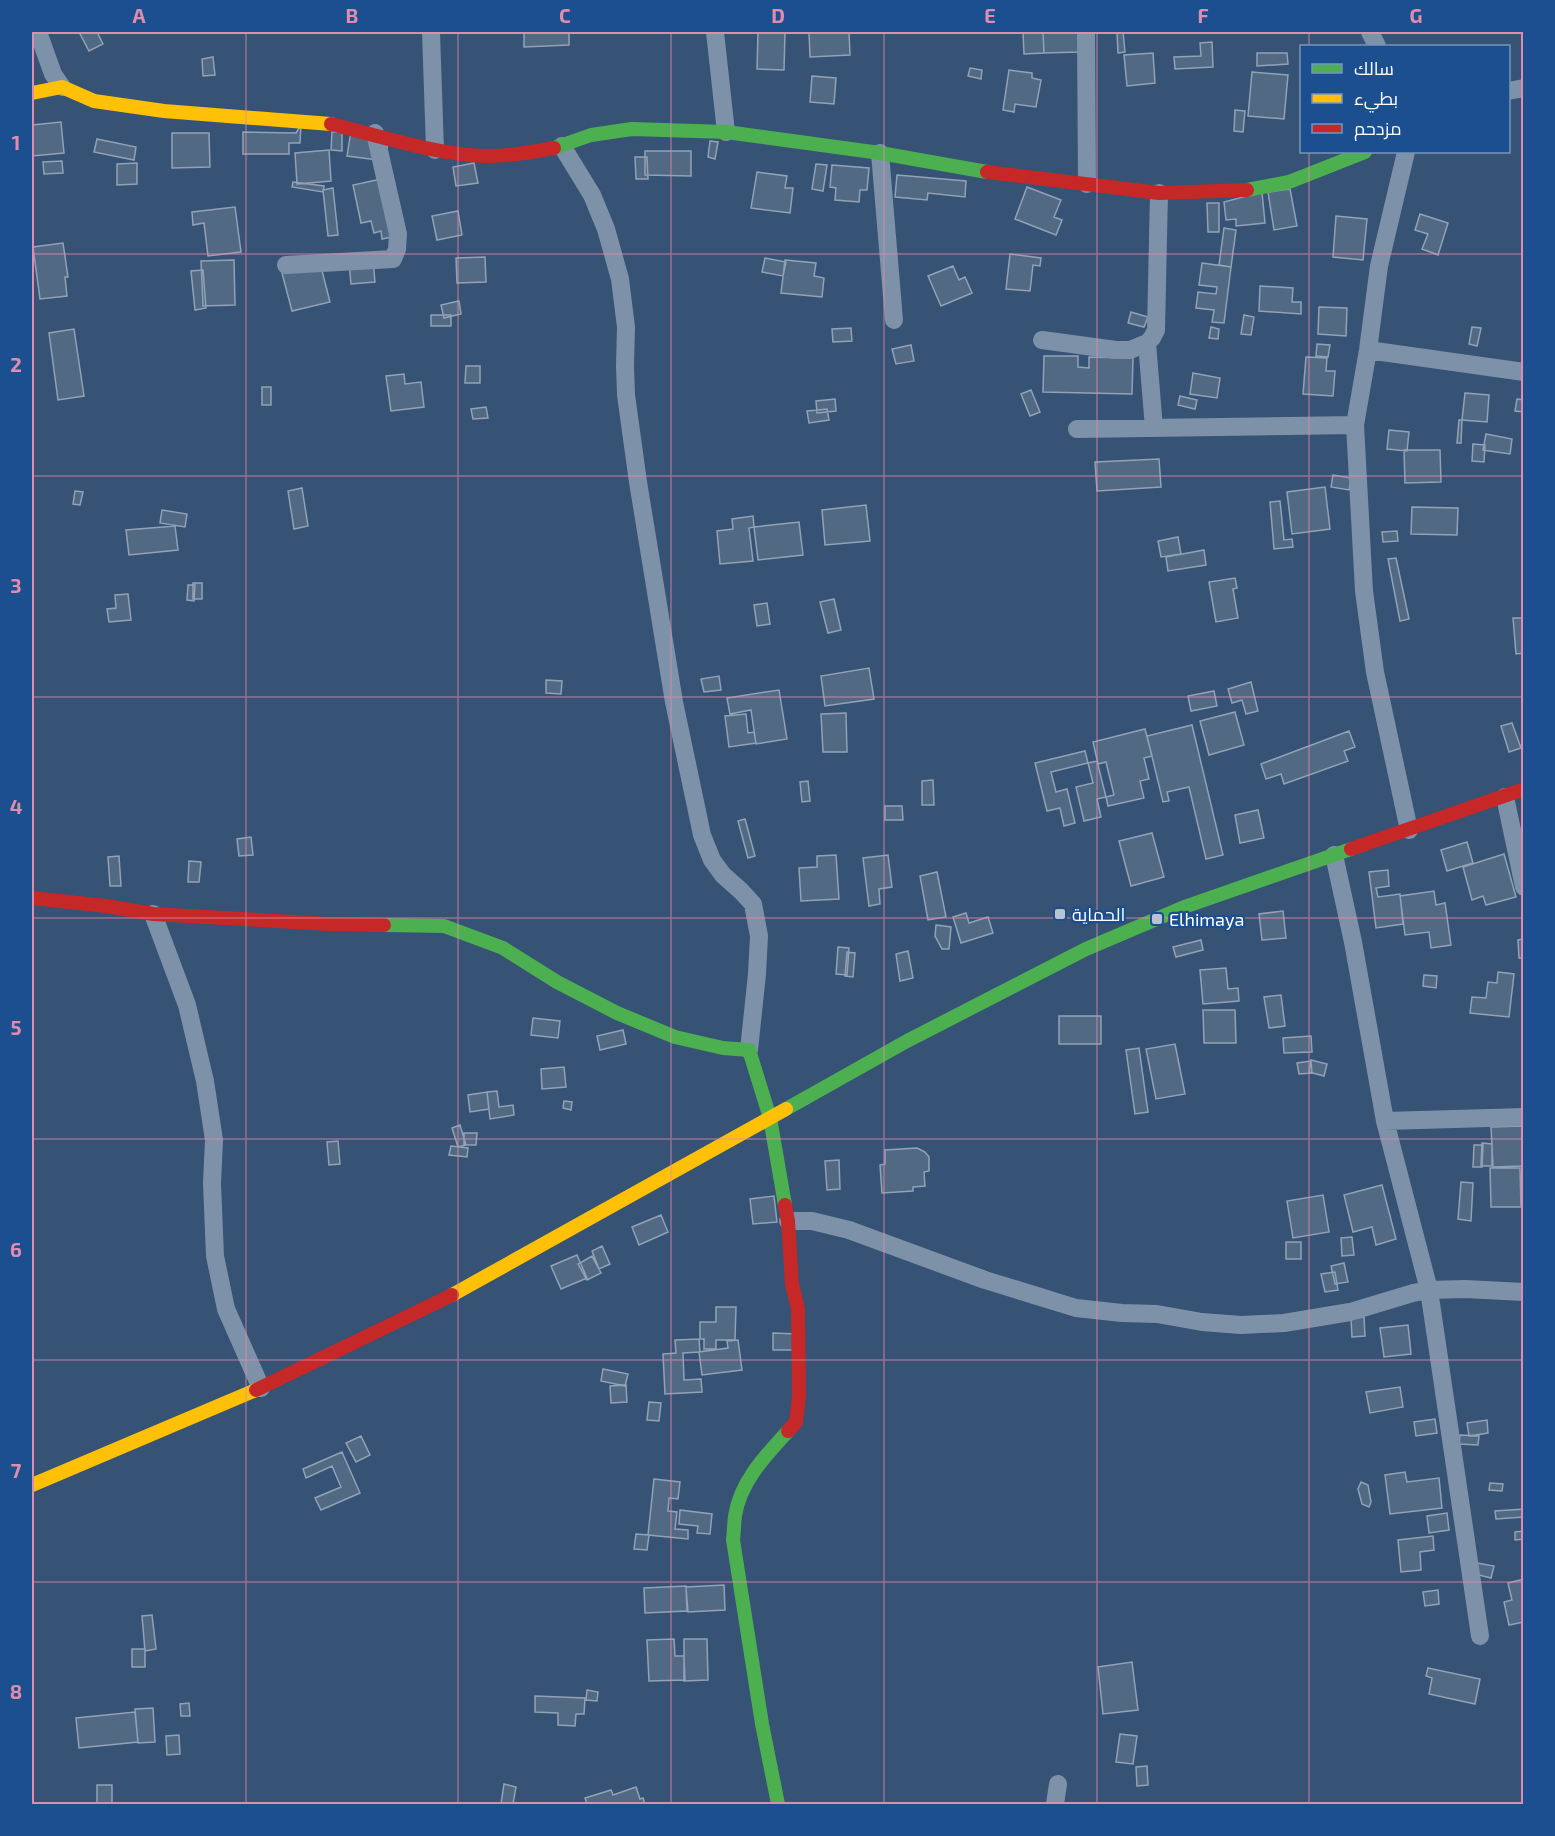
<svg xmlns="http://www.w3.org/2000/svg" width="1555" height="1836" font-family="'Exo 2',Cairo,sans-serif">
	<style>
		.building { fill: #526984; stroke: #92a2b6; stroke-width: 1.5 }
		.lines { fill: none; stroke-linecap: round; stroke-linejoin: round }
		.street { stroke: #7d92a8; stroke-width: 18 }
		.fast { stroke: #4caf50; stroke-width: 14 }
		.slow { stroke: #ffc107; stroke-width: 14 }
		.jam { stroke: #c62828; stroke-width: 14 }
		.grid { fill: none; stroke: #e08cad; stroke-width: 1.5; stroke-opacity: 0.55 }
		.poi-dot { fill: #b9c2ce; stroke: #1b4f8f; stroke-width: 2 }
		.labels { text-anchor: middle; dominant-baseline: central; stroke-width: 4.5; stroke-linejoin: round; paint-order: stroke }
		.poi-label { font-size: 18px; fill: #fff; stroke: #1b4f8f; text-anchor: start }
		.neatline { fill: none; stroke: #e08cad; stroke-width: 2 }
		.grid-label { font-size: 20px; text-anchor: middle; font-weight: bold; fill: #e08cad }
	</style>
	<rect width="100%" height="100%" fill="#365274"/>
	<path class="building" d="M79 32H97L103 44 89 51Z
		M524 32H569V45L524 47Z
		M758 32H785L784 70 757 69Z
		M809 32H849L850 55 810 57Z
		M1023 32H1043L1044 53 1024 54Z
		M1043 32H1078L1079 52 1044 53Z
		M1117 32H1123L1125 52 1118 53Z
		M1212 42 1213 67 1175 69 1174 57 1201 56 1200 43Z
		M1153 53 1155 83 1127 86 1124 55Z
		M1257 53H1287L1288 64 1257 66Z
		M213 57 215 75 203 76 202 59Z
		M970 68 982 70 981 79 968 76Z
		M1009 70 1032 73V78L1041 80 1036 107 1015 104 1014 112 1003 110Z
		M1252 72 1288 75 1284 119 1248 116Z
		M812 76 836 78 834 104 810 102Z
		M1235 110 1245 111 1243 132 1234 131Z
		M61 122 64 153 32 156V125Z
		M301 125 300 143H289V154H243V132L296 133Z
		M351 131 389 136 385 161 347 156Z
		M332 132H342V151L331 150Z
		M172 133H209L210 167 172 168Z
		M97 139 136 147 134 160 94 152Z
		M710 141 718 142 715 159 708 157Z
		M329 150 331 181 297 184 295 153Z
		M645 151H691V176L645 175Z
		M635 157H647L648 179H636Z
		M62 161 63 173 44 174 43 162Z
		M137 163V184L117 185V164Z
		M474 163 478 183 456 186 453 167Z
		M816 164 827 165 823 191 812 189Z
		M832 165 869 168 867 190H860L859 202 835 200 836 188 830 187Z
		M757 172 787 176 785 188H793L790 213 751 208Z
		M897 175 966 181 965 197 928 193 927 200 895 197Z
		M386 178 397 236 382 239 381 231 374 233 371 221 361 223 353 185Z
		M293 182 324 186 323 192 292 187Z
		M1027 187 1061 200 1054 217 1062 220 1056 235 1015 219Z
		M333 188 338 235 328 236 323 190Z
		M1290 189 1297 226 1274 230 1268 192Z
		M1262 192 1265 223 1236 226V219L1226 220 1224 202Z
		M1207 203H1219V232H1208Z
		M235 207 241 252 208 256 204 223 193 225 192 212Z
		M458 211 462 235 437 240 432 216Z
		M1420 214 1448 223 1438 255 1422 249 1428 234 1415 230Z
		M1336 216 1367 219 1363 260 1333 257Z
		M1224 228 1236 230 1231 267 1219 265Z
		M63 243 68 277H65L67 296 40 299 33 247Z
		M1010 254 1041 258 1040 266 1033 265 1030 291 1006 289Z
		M485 257 486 282 457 283 456 258Z
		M765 258 786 262 783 276 762 272Z
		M234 260 235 305 203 306 201 261Z
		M373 260 375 282 351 284 349 262Z
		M785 260 816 263 814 276 824 278 822 297 781 293Z
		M320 263 330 302 292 311 282 273Z
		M1202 263 1231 267 1224 323 1212 322 1214 310 1196 308 1198 292 1216 294 1217 287 1199 285Z
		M953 266 959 280 965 277 972 293 941 306 928 276Z
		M203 270 206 308 195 310 191 271Z
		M1260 286 1293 288 1292 302H1301V314L1259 311Z
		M459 301 461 314 444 318 441 305Z
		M1319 307 1347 308 1346 336 1318 334Z
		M1131 312 1148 317 1144 327 1128 323Z
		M431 315H451V326H431Z
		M1244 315 1254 317 1251 335 1241 334Z
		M1211 327 1219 329 1218 339 1209 338Z
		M1472 327 1481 328 1477 346 1469 344Z
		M851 328 852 341 833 342 832 329Z
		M74 329 84 396 58 400 49 333Z
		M1317 344 1330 345 1328 357 1316 356Z
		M911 345 914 361 896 364 892 349Z
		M1044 356H1078V367L1089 368V357L1133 358 1132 394 1043 392Z
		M1306 357 1327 358 1326 371H1335L1333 396 1303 394Z
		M466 366H480V383H465Z
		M1193 373 1220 378 1217 398 1190 394Z
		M404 374 405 384 421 382 424 407 391 411 386 376Z
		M262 387H271V405H262Z
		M1031 390 1040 412 1030 416 1021 394Z
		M1465 393 1489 395 1487 422 1462 420Z
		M1180 396 1197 400 1195 409 1178 405Z
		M835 399 836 411 817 413 816 401Z
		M1517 399 1524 400V412L1515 411Z
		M486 407 488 418 473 419 471 409Z
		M827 409 829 420 809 423 807 411Z
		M1459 420H1462L1461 443H1457Z
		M1389 430 1409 432 1407 451 1387 449Z
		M1486 434 1512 439 1510 454 1483 450Z
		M1473 444 1485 445 1484 462 1472 461Z
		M1404 450H1440L1441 482 1405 483Z
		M1159 459 1161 487 1097 491 1095 462Z
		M1333 475 1351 478 1349 490 1331 487Z
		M1325 487 1330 529 1292 534 1287 492Z
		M302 488 308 526 294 529 288 491Z
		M75 491 83 492 80 505 73 504Z
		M1280 501 1284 540 1292 539 1293 547 1274 549 1270 502Z
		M866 505 870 541 825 545 822 510Z
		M1412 507 1458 508 1457 535 1411 534Z
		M162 510 187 514 185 527 160 523Z
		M753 516 754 527 749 528 753 561 720 564 717 531 733 529 732 519Z
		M799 522 803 555 758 560 754 527Z
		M175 526 178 550 129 555 126 530Z
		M1397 531 1398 541 1383 542 1382 532Z
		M1178 537 1181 554 1161 557 1158 541Z
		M1204 550 1206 565 1168 571 1166 557Z
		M1396 558 1409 619 1400 621 1388 559Z
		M1235 578 1237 588 1233 589 1238 618 1216 622 1209 582Z
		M193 583H202V599H193Z
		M188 585H195L194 601 187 600Z
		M128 594 131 620 109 622 107 609 116 608 115 595Z
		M834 599 841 630 828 633 820 602Z
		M767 603 770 624 757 626 754 605Z
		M1513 618H1524V653L1516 654Z
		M869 668 874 699 825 706 821 676Z
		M719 676 721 690 704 692 701 679Z
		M546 680 562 681 561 694 546 693Z
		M1251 682 1258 711 1246 714 1242 700 1232 703 1228 689Z
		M779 690 787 739 756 744 751 710 730 714 727 698Z
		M1214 691 1217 706 1191 711 1188 696Z
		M1235 712 1244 745 1209 755 1200 721Z
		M846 713 847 752H823L821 714Z
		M746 714 748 733 754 732 756 743 729 747 725 716Z
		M1512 723 1521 748 1509 752 1501 726Z
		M1192 725 1223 855 1206 859 1189 787 1167 792 1169 801 1163 802 1147 736Z
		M1145 729 1152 756 1144 758 1149 779 1140 781 1144 798 1108 806 1106 797 1114 795 1106 762 1098 764 1093 742Z
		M1349 731 1355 747 1344 751 1348 761 1284 784 1281 774 1266 779 1261 764Z
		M1085 751 1088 763 1051 772 1056 792 1067 789 1075 823 1064 826 1060 808 1047 811 1035 763Z
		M1097 761 1106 797 1097 799 1101 817 1084 821 1076 787 1093 783 1088 763Z
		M933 780 934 805H922V781Z
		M808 781 810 801 802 802 800 782Z
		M885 806H902L903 820H885Z
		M1258 810 1264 838 1240 843 1235 815Z
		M745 819 755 856 748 858 738 821Z
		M1152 833 1164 877 1131 886 1119 841Z
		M251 837 253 855 239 856 237 839Z
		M1467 842 1473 863 1447 871 1441 850Z
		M1504 854 1516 897 1486 905 1483 896 1472 900 1463 867Z
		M836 855 839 899 801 901 799 868 817 867V856Z
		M888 855 892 887 879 889 880 904 869 906 863 858Z
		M119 856 121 886H110L108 857Z
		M189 861 201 862 199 882H188Z
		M1388 870 1389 886 1376 888 1378 897 1400 894 1403 924 1376 928 1369 872Z
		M937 872 946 917 928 920 920 876Z
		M1434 891 1436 905 1445 903 1451 945 1431 948 1429 932 1405 935 1400 896Z
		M1283 911 1286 938 1262 940 1259 914Z
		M966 913 969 923 988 917 993 933 961 943 953 917Z
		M936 925 951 927 949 949H942L935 936Z
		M1524 939V958H1519L1518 940Z
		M1201 940 1203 950 1176 957 1173 947Z
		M838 947 849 948 847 975 836 974Z
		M908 951 913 978 900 981 896 954Z
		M847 952 855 953 853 977 845 976Z
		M1226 968 1228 989 1238 988 1239 1001 1203 1004 1200 970Z
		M1498 972 1514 974 1509 1017 1470 1013 1472 997 1486 998 1488 982 1497 983Z
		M1424 975 1437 976 1436 988 1423 986Z
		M1281 995 1285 1026 1269 1028 1264 997Z
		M1203 1010H1235L1236 1043H1204Z
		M1059 1016H1101V1044H1059Z
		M533 1018 560 1021 558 1038 531 1035Z
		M623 1030 626 1044 600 1050 597 1036Z
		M1311 1036 1312 1052 1284 1053 1283 1038Z
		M1175 1044 1185 1094 1156 1099 1146 1049Z
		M1139 1048 1148 1112 1135 1114 1126 1050Z
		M1311 1060 1327 1064 1324 1076 1309 1072Z
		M1311 1061 1312 1073 1299 1074 1297 1063Z
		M564 1067 566 1087 542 1089 541 1069Z
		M497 1091 499 1107 513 1105 514 1115 490 1119 487 1092Z
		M487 1092 489 1109 470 1112 468 1095Z
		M564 1101 572 1102 571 1110 563 1108Z
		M460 1125 466 1145 458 1147 452 1128Z
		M1524 1126V1166L1493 1167 1491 1127Z
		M464 1133H477L476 1145H464Z
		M338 1141 340 1164 329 1165 327 1142Z
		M1482 1143 1492 1144V1166H1481Z
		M1474 1145H1483L1482 1167H1473Z
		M451 1146 468 1148 467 1157 449 1155Z
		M917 1148 925 1152 929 1157V1171L924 1172 925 1186 913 1187V1191L882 1193 880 1165 885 1164V1150Z
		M839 1160 840 1189 827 1190 825 1161Z
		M1490 1168H1520L1521 1207H1491Z
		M1461 1182 1473 1183 1471 1221 1458 1219Z
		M1382 1185 1396 1239 1376 1245 1372 1227 1353 1232 1344 1195Z
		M1323 1195 1329 1232 1293 1238 1287 1201Z
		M774 1196 777 1222 753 1224 750 1199Z
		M661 1215 668 1232 639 1245 632 1227Z
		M1352 1237 1354 1255 1342 1256 1341 1238Z
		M1286 1242H1301V1259H1286Z
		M602 1246 610 1264 599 1269 592 1251Z
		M577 1255 587 1278 561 1289 551 1266Z
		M592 1256 601 1273 587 1280 578 1264Z
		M1344 1263 1348 1282 1335 1284 1331 1266Z
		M1335 1272 1338 1290 1325 1292 1321 1274Z
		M716 1307H736L735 1340H716V1349H704V1339H700V1322H716Z
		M1364 1317 1365 1336 1352 1337 1351 1319Z
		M1408 1325 1411 1354 1384 1357 1380 1328Z
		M773 1333 797 1334V1350H773Z
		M699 1339 700 1352 683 1353 684 1380 701 1379 702 1392 665 1394 663 1354 676 1353 675 1340Z
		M738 1340 742 1370 702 1375 699 1352 728 1348 727 1341Z
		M603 1369 628 1374 625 1386 601 1381Z
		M626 1385 627 1402 611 1403 610 1386Z
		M1400 1387 1403 1407 1370 1413 1366 1392Z
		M649 1402 661 1403 659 1421 647 1420Z
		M1435 1419 1437 1433 1416 1436 1414 1422Z
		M1487 1420 1488 1433 1469 1436 1467 1423Z
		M1460 1435 1479 1436 1478 1445 1459 1444Z
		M361 1436 370 1455 356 1462 346 1443Z
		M342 1452 360 1493 321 1510 315 1498 341 1487 332 1466 306 1478 303 1469Z
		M1405 1472 1407 1482 1439 1478 1442 1508 1390 1514 1385 1475Z
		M654 1479 680 1482 678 1499 669 1498 668 1511 677 1512 675 1529 688 1530V1539L648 1535Z
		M1361 1482 1368 1485 1371 1502 1369 1507 1362 1504 1358 1489Z
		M1490 1483 1503 1484 1502 1491 1489 1490Z
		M1524 1509V1517L1496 1519 1495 1511Z
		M680 1510 712 1514 710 1534 697 1533 698 1526 679 1524Z
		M1447 1513 1449 1530 1429 1533 1427 1516Z
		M1524 1531V1539L1515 1540V1532Z
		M636 1534 649 1535 647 1550 634 1549Z
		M1433 1536 1434 1550 1420 1552 1421 1570 1401 1572 1398 1540Z
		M1477 1563 1494 1566 1491 1578 1475 1574Z
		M1524 1579V1622L1509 1625 1504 1602 1512 1600 1508 1583Z
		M724 1585 725 1610 688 1612 686 1587Z
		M686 1586 687 1611 645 1613 644 1588Z
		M1438 1590 1439 1604 1425 1606 1423 1592Z
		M152 1615 156 1649 145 1651 142 1616Z
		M674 1639 675 1656H684L685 1680 649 1681 647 1640Z
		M684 1639H707L708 1680 684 1681Z
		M132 1649H145V1667H132Z
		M1132 1662 1138 1710 1103 1714 1098 1667Z
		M1428 1668 1480 1679 1475 1704 1429 1694 1432 1678 1426 1676Z
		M587 1690 598 1692 597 1701 586 1700Z
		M535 1696 585 1698 584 1714H576L575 1726 558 1725V1713L535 1712Z
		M189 1703 190 1716H181L180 1704Z
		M153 1708 155 1742 138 1743 135 1709Z
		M135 1712 138 1742 79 1748 76 1718Z
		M1120 1734 1137 1736 1133 1764 1116 1762Z
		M179 1735 180 1754 167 1755 166 1736Z
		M1147 1766 1148 1785 1137 1786 1136 1767Z
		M504 1784 516 1787 513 1804H501Z
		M97 1785H112V1804H97Z
		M636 1787 640 1799 643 1798 645 1804H587L585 1798 611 1790 613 1795Z"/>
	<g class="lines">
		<path class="street" d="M38 32 53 74 62 87
			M431 32 435 150
			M715 32 726 132
			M1086 32 1087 184
			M1370 32 1377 46
			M1508 91 1524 88
			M562 146 592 195 606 229 620 279 626 327 625 366 626 395 638 482 674 702 702 835 712 860 723 875 741 891 753 904 759 936 757 974 749 1050
			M1406 152 1379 266 1368 350 1355 425 1364 591 1375 672 1409 830
			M880 153 894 320
			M286 265 393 259 397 249 398 234 375 133
			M1042 340 1116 350H1130L1147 343 1152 338 1156 330 1159 193
			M1147 343 1154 428
			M1368 350 1524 372
			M1077 429 1355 425
			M1505 797 1524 887
			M1334 855 1353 942 1385 1121 1429 1290 1480 1636
			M153 914 187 1005 205 1081 214 1140 212 1183 215 1256 226 1309 261 1388
			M1385 1121 1524 1117
			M788 1221H812L849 1230 985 1280 1076 1308 1122 1313 1157 1314 1202 1322 1241 1325 1284 1323 1350 1312 1413 1293 1429 1290 1465 1289 1524 1292
			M1055 1804 1058 1784"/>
		<path class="fast" d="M554 148 591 135 632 129 726 132 880 153 987 172
			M1247 190 1289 182 1365 152
			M384 925 444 926 503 948 557 982 617 1013 675 1037 723 1048 749 1050 770 1118 785 1205
			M786 1109 907 1041 1086 949 1187 906 1351 849
			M778 1804 762 1724 733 1540C734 1532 734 1524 735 1516 740 1482 766 1455 788 1431"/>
		<path class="slow" d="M32 93 62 87 94 101 164 111 331 124
			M452 1295 786 1109
			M32 1485 256 1390"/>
		<path class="jam" d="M331 124C383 137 436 155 490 156 511 156 533 152 554 148
			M987 172 1159 193 1247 190
			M1351 849 1524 789
			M32 898 106 906 153 914 329 924 384 925
			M785 1205 788 1221 792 1284 798 1309 799 1396 796 1422 788 1431
			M256 1390 452 1295"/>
	</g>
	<path class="grid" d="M246 32V1804M458 32V1804M671 32V1804M884 32V1804M1097 32V1804M1309 32V46M1309 152V1804M32 254H1524M32 476H1524M32 697H1524M32 918H1524M32 1139H1524M32 1360H1524M32 1582H1524"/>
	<g class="poi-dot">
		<rect x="1054" y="908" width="12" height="12" rx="3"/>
		<rect x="1151" y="913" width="12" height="12" rx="3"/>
	</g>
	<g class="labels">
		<g class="poi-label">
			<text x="1072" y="914">الحماية</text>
			<text x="1169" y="919">Elhimaya</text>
		</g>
	</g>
	<rect width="1555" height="1836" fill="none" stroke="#1b4f8f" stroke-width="66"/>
	<rect x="1300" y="45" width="210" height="108" fill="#1b4f8f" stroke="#7695bc" stroke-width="1.5"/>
	<rect x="1312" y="64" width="30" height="9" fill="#4caf50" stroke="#7695bc" stroke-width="1.5"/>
	<text x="1354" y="75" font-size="18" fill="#ffffff">سالك</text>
	<rect x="1312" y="94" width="30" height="9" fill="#ffc107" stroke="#7695bc" stroke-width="1.5"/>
	<text x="1354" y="105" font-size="18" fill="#ffffff">بطيء</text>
	<rect x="1312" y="124" width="30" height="9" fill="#c62828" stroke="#7695bc" stroke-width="1.5"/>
	<text x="1354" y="135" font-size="18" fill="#ffffff">مزدحم</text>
	<rect x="33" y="33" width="1489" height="1770" class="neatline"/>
	<g class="grid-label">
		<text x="139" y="23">A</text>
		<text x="352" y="23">B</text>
		<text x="565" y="23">C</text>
		<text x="778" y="23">D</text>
		<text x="990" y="23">E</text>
		<text x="1203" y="23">F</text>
		<text x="1416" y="23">G</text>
		<text x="16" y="150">1</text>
		<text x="16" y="372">2</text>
		<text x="16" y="593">3</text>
		<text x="16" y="814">4</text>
		<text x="16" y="1035">5</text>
		<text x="16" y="1257">6</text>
		<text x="16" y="1478">7</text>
		<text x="16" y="1699">8</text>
	</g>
</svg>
